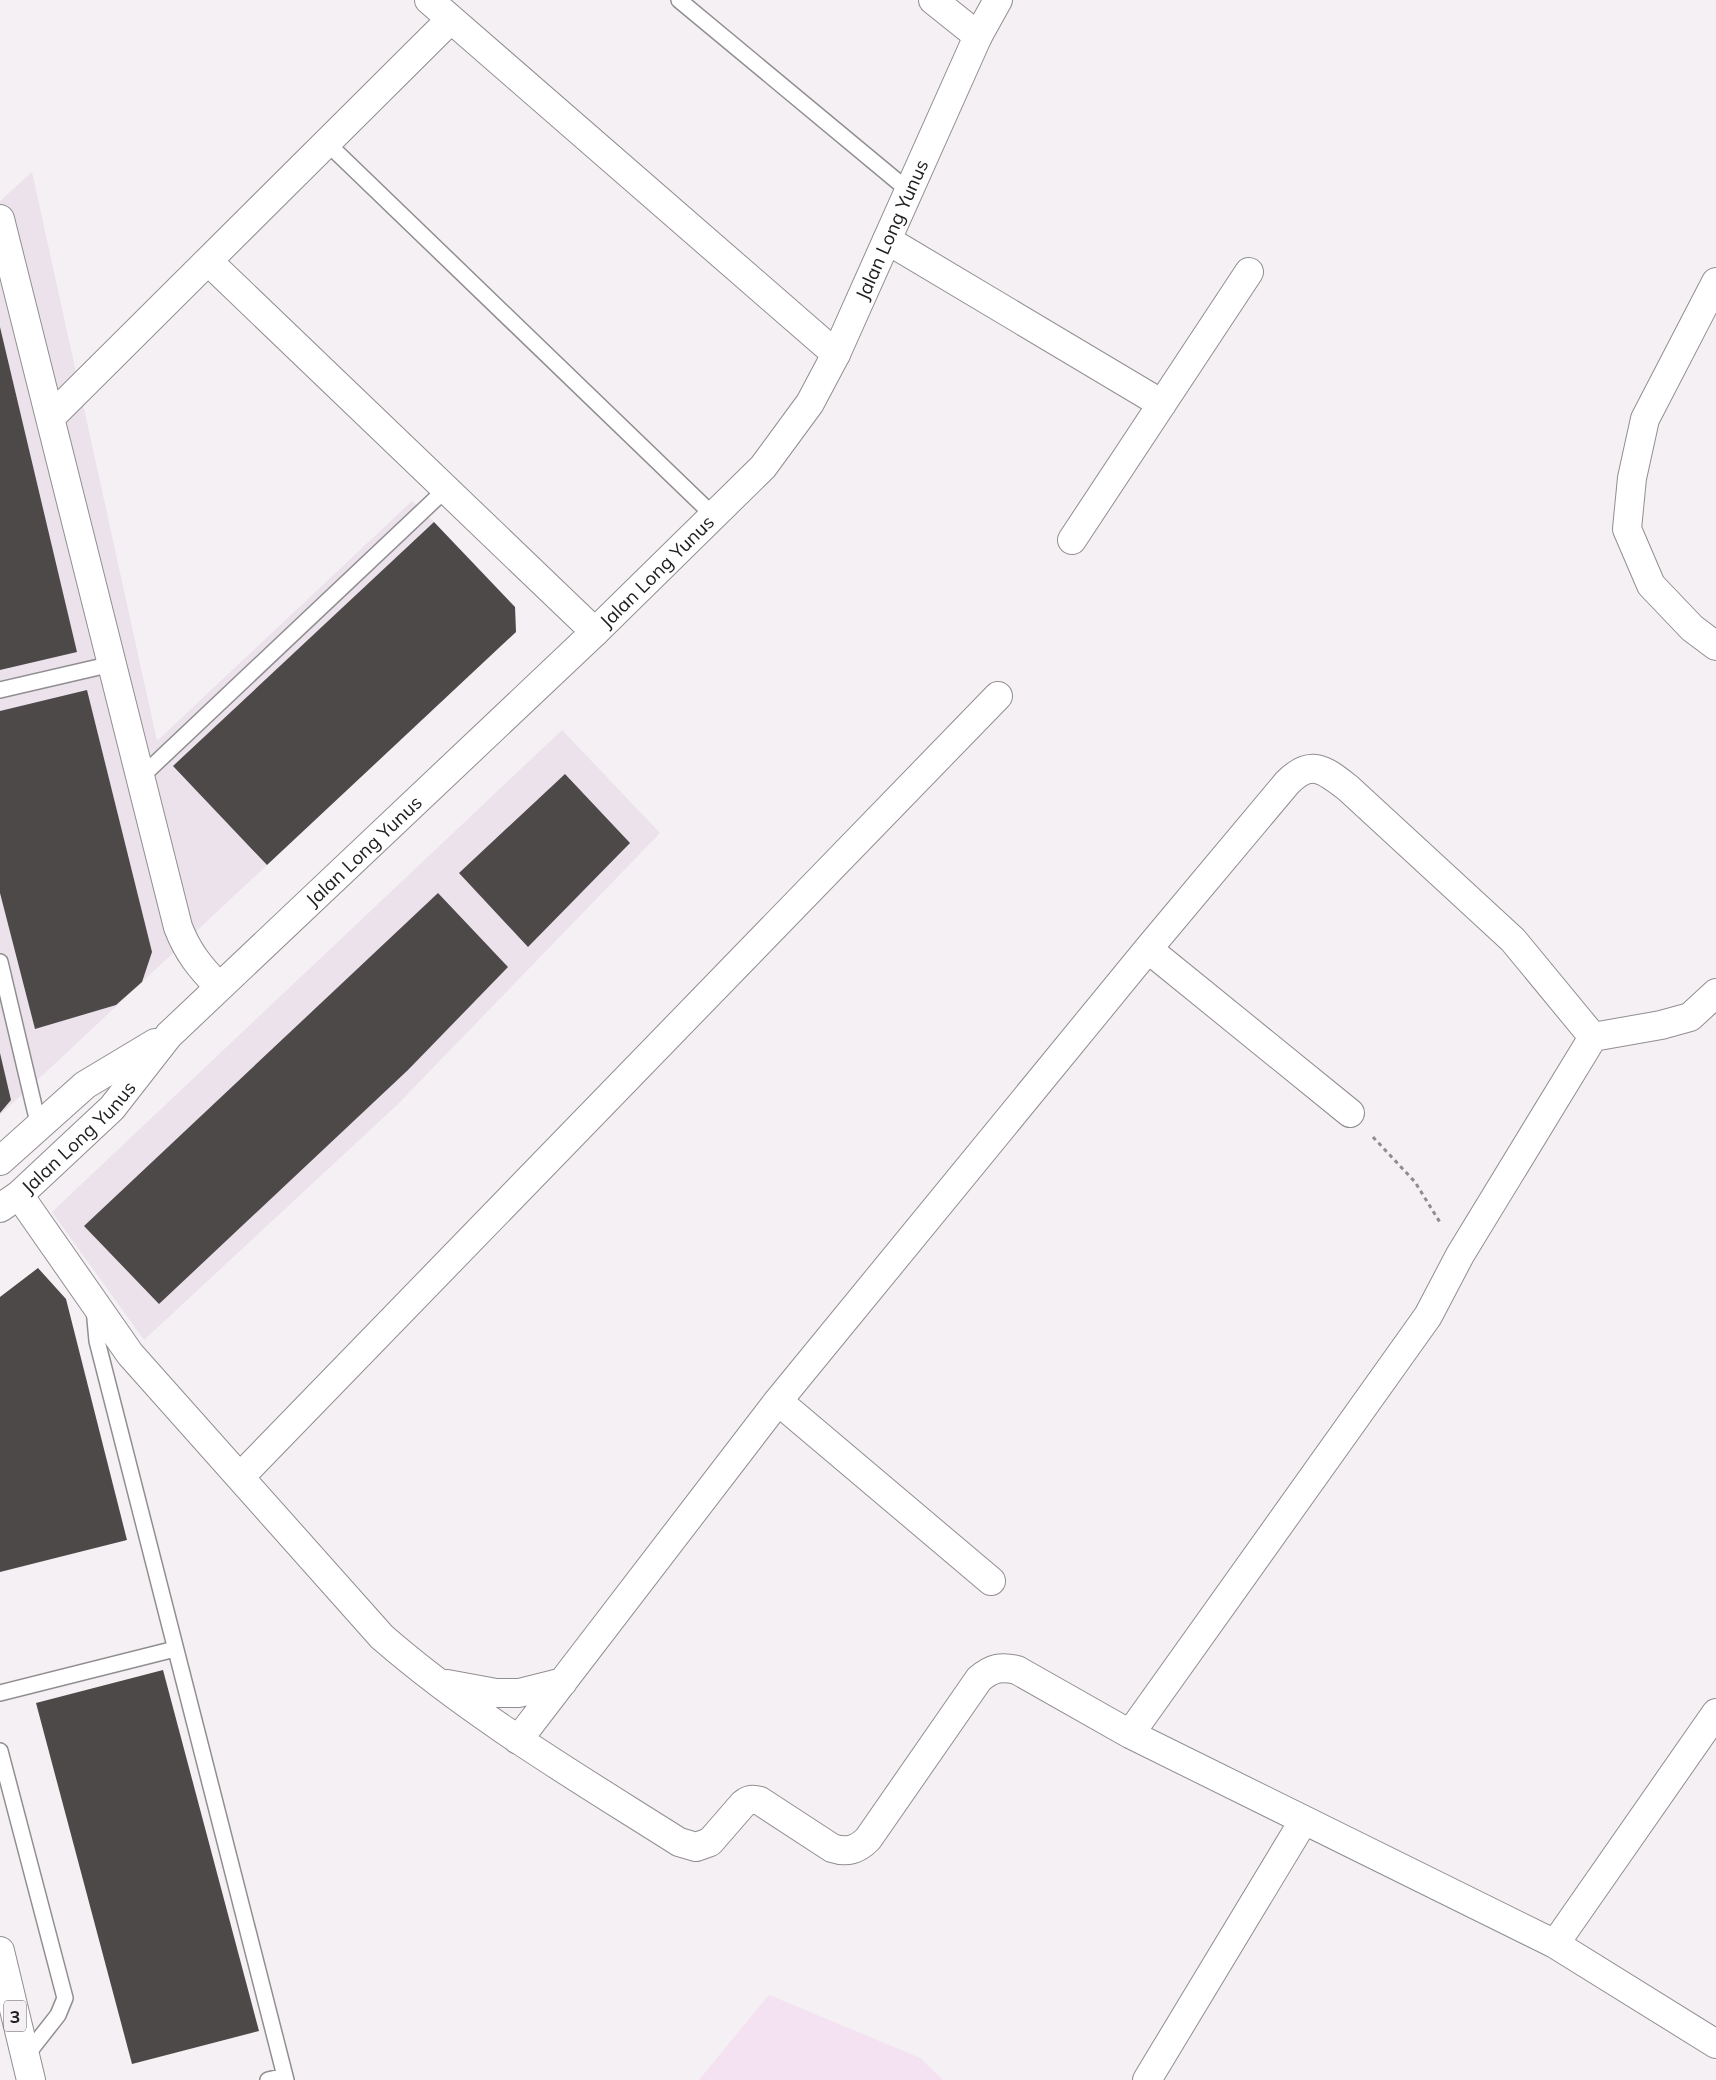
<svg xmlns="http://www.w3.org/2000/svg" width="1716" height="2080" font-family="Mulish,sans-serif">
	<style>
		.built { fill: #ebe2eb }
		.industrial { fill: #f4e1f2 }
		.building { fill: #4e4949 }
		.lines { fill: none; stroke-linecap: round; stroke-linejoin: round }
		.service-casing { stroke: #918e91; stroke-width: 18 }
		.minor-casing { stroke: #918e91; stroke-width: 30 }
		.primary-casing { stroke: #918e91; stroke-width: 30 }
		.trunk-casing { stroke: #918e91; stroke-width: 30 }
		.path { stroke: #8e8c8e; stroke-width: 3; stroke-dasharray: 4 4; stroke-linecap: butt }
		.service { stroke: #fff; stroke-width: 15 }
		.minor { stroke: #fff; stroke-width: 28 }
		.primary { stroke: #fff; stroke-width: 28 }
		.trunk { stroke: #fff; stroke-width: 28 }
		.labels { text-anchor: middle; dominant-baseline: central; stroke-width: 5; stroke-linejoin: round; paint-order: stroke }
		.shield { fill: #f4f0f4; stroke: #605e60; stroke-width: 1 }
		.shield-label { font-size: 18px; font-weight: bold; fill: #212021 }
		.street-label { font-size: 19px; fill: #212021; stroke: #f4f0f4 }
	</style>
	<rect width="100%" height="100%" fill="#f4f0f4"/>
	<path class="built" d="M32 172 157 741 412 501 434 522 515 607 516 632 0 1115V201Z
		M562 730 660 833 398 1104 144 1340 52 1212Z"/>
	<path class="industrial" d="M769 1995 920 2058 943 2080H699Z"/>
	<path class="building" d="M0 327 77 652 0 670Z
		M434 522 515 607 516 632 267 865 173 766Z
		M87 690 152 952 142 982 116 1005 35 1029 0 893V711Z
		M565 774 630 843 528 947 459 873Z
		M438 893 508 967 408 1070 159 1304 84 1226Z
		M0 1053 11 1100 0 1113Z
		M38 1268 66 1299 127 1540 0 1572V1297Z
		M163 1670 259 2031 132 2064 36 1703Z"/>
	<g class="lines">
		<g class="service-casing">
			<path id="service" d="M679 0 909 191
				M327 143 714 516
				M0 690 112 664
				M141 777 446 489
				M0 962 39 1127
				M94 1308 97 1341 286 2080
				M0 1693 175 1649
				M0 1751 65 1998 58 2015 25 2057
				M268 2080 285 2076"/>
		</g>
		<g class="minor-casing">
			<path id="minor" d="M429 0 836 354
				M933 0 978 36
				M0 219 178 927C188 953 200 967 219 987
				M887 240 1162 404
				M208 261 595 632
				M1716 282 1645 419 1632 478 1627 529 1651 585 1692 628 1716 646
				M50 418 451 19
				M1072 540 1249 272
				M1148 949 1350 1113
				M19 1195 130 1354 382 1637C473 1716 578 1778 679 1842L696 1847 710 1842 743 1804C749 1799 753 1799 760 1801L832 1848C847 1853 857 1850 868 1839L979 1679C992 1668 1001 1666 1017 1670L1130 1734 1555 1944 1716 2044
				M778 1401 991 1581
				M241 1476 998 696
				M447 1684 496 1693H519L563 1682
				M1130 1734 1428 1316 1460 1255 1593 1037
				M518 1740 778 1401 1148 949 1287 783C1311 758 1325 770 1348 788L1513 940 1593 1037 1661 1025 1690 1017 1716 993
				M1555 1944 1716 1713
				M1147 2080 1304 1820"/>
		</g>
		<g class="primary-casing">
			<g id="primary">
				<path d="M0 1161 85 1085 155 1043"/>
				<path id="s1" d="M0 1208 19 1195 112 1108 169 1035 595 632 763 467 810 403 836 354 978 36 998 0"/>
			</g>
		</g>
		<g class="trunk-casing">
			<path id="trunk" d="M0 1951 31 2080"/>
		</g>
		<path class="path" d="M1373 1137 1415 1182 1441 1224"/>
		<use href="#service" class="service"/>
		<use href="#minor" class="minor"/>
		<use href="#primary" class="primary"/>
		<use href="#trunk" class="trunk"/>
	</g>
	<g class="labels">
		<rect class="shield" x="4" y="2000.5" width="22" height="31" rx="4"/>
		<g class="shield-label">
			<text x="15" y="2016">3</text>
		</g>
		<g class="street-label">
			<text stroke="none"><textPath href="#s1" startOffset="1336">Jalan Long Yunus</textPath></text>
			<text stroke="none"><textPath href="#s1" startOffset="916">Jalan Long Yunus</textPath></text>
			<text stroke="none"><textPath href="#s1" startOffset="511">Jalan Long Yunus</textPath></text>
			<text stroke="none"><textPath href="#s1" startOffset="106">Jalan Long Yunus</textPath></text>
		</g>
	</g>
</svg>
